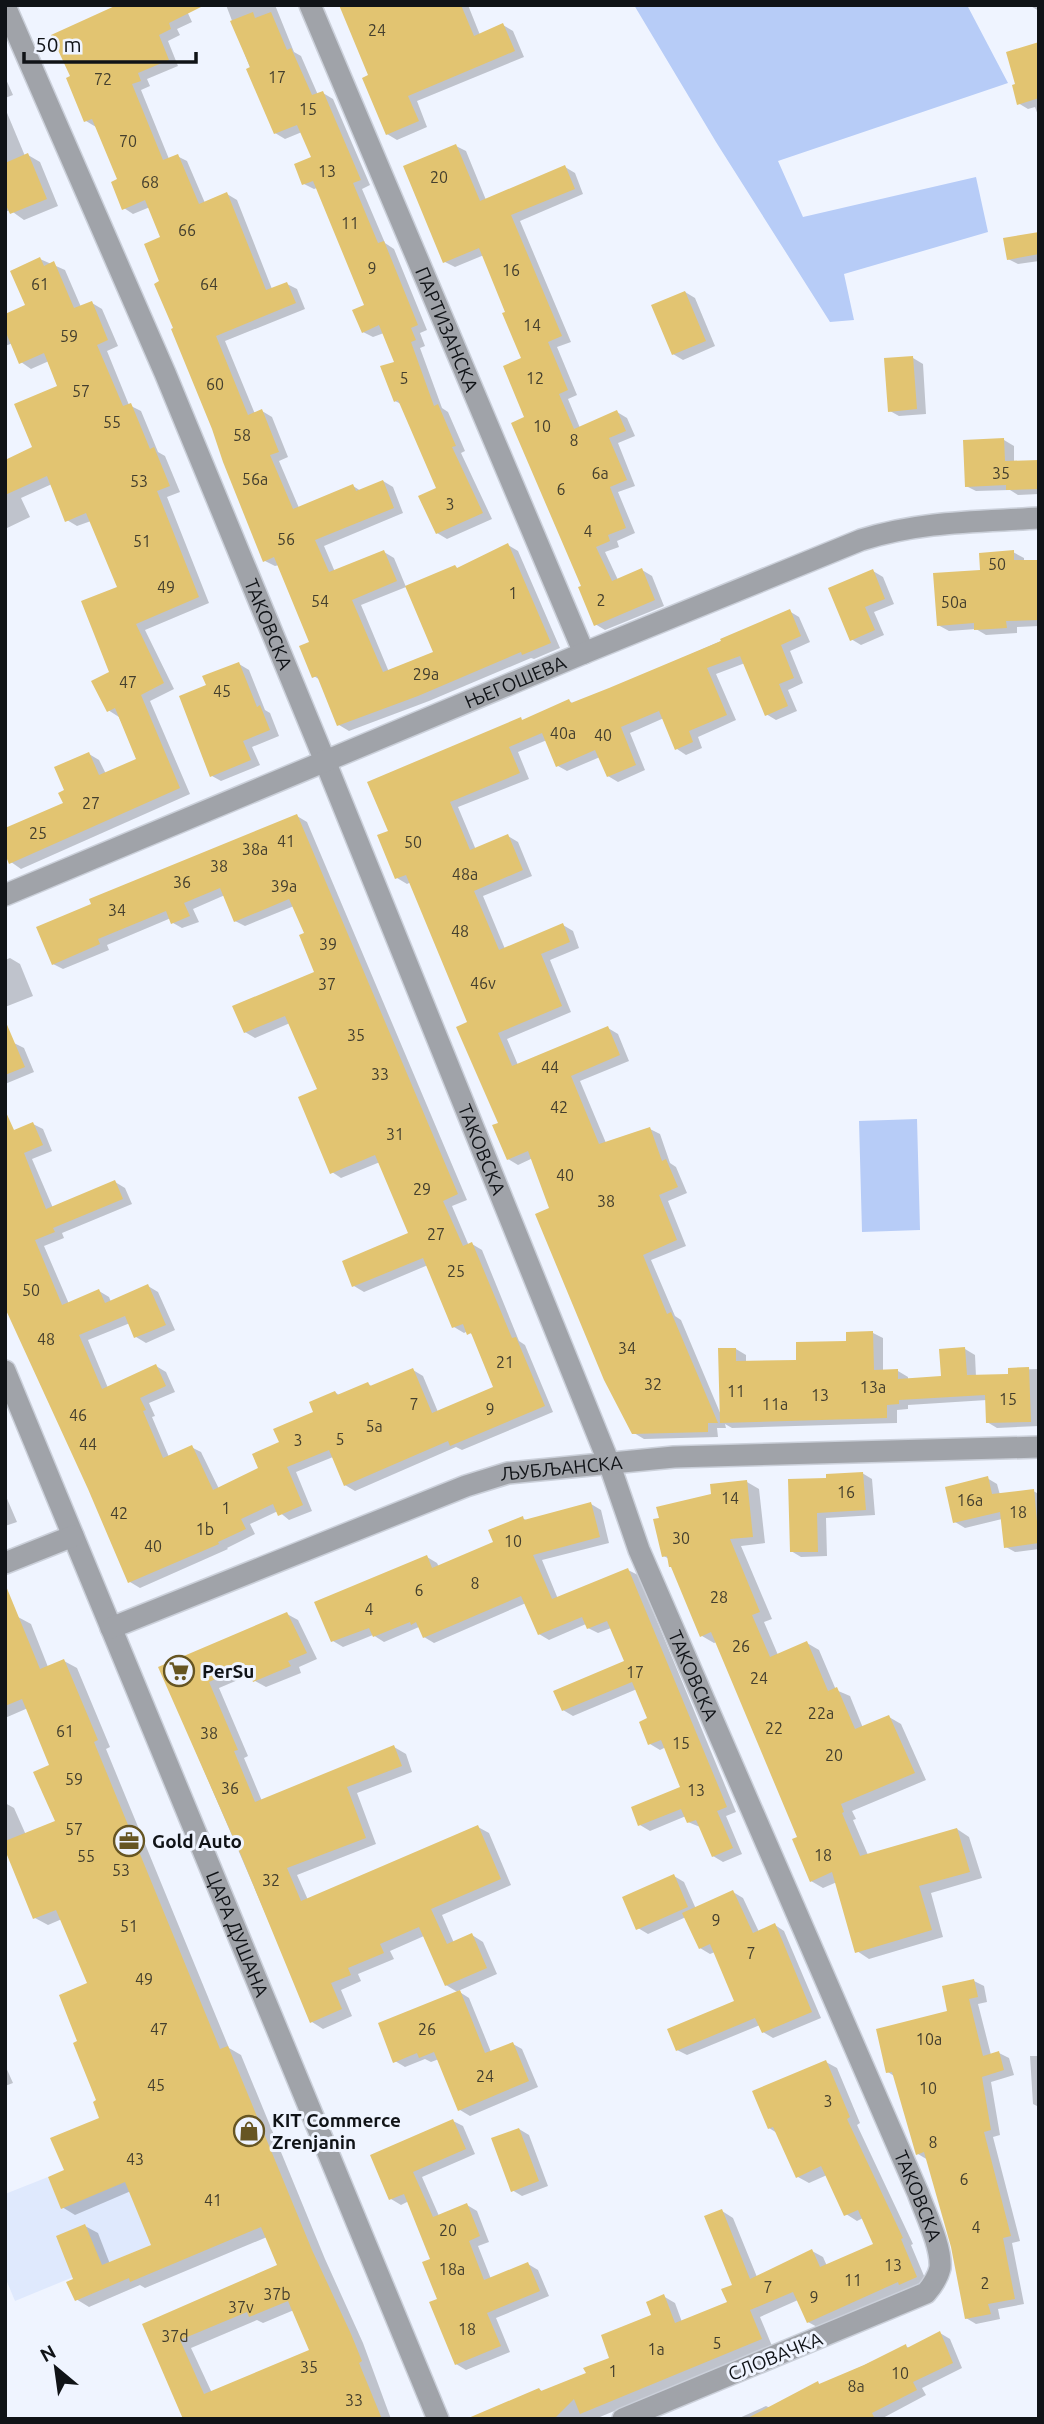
<svg xmlns="http://www.w3.org/2000/svg" width="1044" height="2424" font-family="Ubuntu,sans-serif">
	<style>
		.built { fill: #dfe9fd }
		.green { fill: #b7ccf7 }
		.shadow { fill: #0003; fill-rule: evenodd }
		.building { fill: #e2c471; fill-rule: evenodd }
		.lines { fill: none; stroke-linecap: round; stroke-linejoin: round }
		.minor-casing { stroke: #cbd0da; stroke-width: 24 }
		.minor { stroke: #a0a3a9; stroke-width: 21 }
		.labels { text-anchor: middle; dominant-baseline: central; stroke-width: 6; stroke-linejoin: round; paint-order: stroke }
		.number-label { font-size: 16px; fill: #443f2e }
		.street-label { font-size: 19px; fill: #101317; stroke: #eff4ff }
		.poi-label { font-size: 19px; font-weight: bold; fill: #101317; stroke: #eff4ff; text-anchor: start }
	</style>
	<rect width="100%" height="100%" fill="#eff4ff"/>
	<path class="built" d="M221 2142 151 2245 15 2301 5 2277V2194L48 2177 61 2208Z"/>
	<path class="green" d="M634 5H967L1008 83 778 161 803 217 976 177 988 232 844 274 854 320 830 322 716 142Z
		M917 1119 920 1230 862 1232 859 1121Z"/>
	<path class="shadow" d="M226 5H275L294 52 301 56 318 95 323 93 333 99 370 185 362 189 385 243 394 249 427 330 420 333 425 346 420 348 442 408 448 412 465 451 461 453 492 519 447 539 437 533 438 489 401 404 395 401 396 363 384 333 373 337 363 332 366 306 317 188 314 189 304 184 313 158 302 132 285 139 275 133Z
		M340 5H468L480 35 503 25 513 31 524 57 417 101 427 127 397 140 387 134 370 76Z
		M1029 5H1039V11Z
		M186 9 192 22 177 29 180 35 168 41 178 66 147 79 150 86 141 90 169 159 177 156 187 161 205 203 227 194 237 200 272 289 287 284 297 289 305 309 225 341 255 414 262 411 272 417 288 457 279 461 299 508 353 486 361 491 383 481 393 487 403 513 324 546 335 572 384 552 394 558 406 587 361 605 389 672 436 652 455 567 459 569 508 545 518 551 560 648 534 659 531 658 429 701 349 731 339 725 320 680 314 676 311 643 279 565 275 566 265 561 162 238 150 207 133 214 124 208 119 180 96 127 86 121 68 79Z
		M1039 44V118L1035 107 1028 109 1018 103V85Z
		M5 77 13 95 5 98Z
		M5 108 25 156 28 155 40 162 58 206 24 220 10 210 5 212Z
		M456 146 466 151 486 200 565 167 575 173 583 194 520 221 571 342 557 347 577 395 568 399 580 428 617 412 627 418 635 436 618 443 635 486 618 492 635 533 617 541 619 547 605 552 618 580 642 570 652 576 664 606 605 630 595 624 527 418 523 359 484 255 455 267 445 262Z
		M1039 234V261L1018 264 1008 259Z
		M40 259 65 270 81 307 92 303 102 309 118 346 107 351 129 405 141 411 158 452 165 456 180 492 167 497 209 603 145 630 174 689 150 701 190 794 21 869 11 862 65 804 66 791 89 754 99 760 106 774 139 760 119 717 108 710 119 588 91 521 77 526 67 520 52 484 21 498 30 517 5 529V462L34 448 60 387 49 361 31 369 21 362 13 343 5 346V316L27 306Z
		M685 292 695 298 715 346 683 360 673 354Z
		M913 358 923 364 926 414 899 416 890 411Z
		M1004 440 1014 446V462H1039V494L1018 495 1010 490 976 491 966 486Z
		M1013 552 1024 558V561H1039V626L1017 627V633L986 635 976 629 949 631 938 625 982 571Z
		M873 571 883 577 894 604 874 612 884 635 861 645 851 639Z
		M789 611 799 617 810 642 790 651 803 683 788 690 797 711 776 720 766 714 745 663 716 674 736 720 698 737 702 748 686 755 677 749 664 718 630 733 645 770 618 782 608 776 600 757 567 771 558 766 547 740 518 752 529 779 458 807 476 850 508 836 518 842 532 876 483 896 505 949 563 925 573 931 579 948 550 960 571 1012 507 1039 518 1065 608 1028 618 1034 629 1061 580 1081 606 1143 650 1129 660 1134 670 1163 676 1167 687 1193 668 1201 686 1246 651 1260 675 1316 681 1320 721 1415 736 1349 746 1355V1363L798 1362 873 1333 883 1338V1371H898L908 1377V1380L942 1377 965 1349 975 1355 976 1377 1009 1376V1370L1039 1369V1426L997 1428 987 1422V1400L908 1405V1409L897 1410V1423L732 1428 725 1424 726 1428H717L718 1437 644 1439 634 1433 533 1158 518 1165 508 1159 500 1124 469 1023 411 882 407 884 397 878 390 832 523 721 569 701 574 704 610 690Z
		M239 664 249 670 265 710 270 713 279 736 252 747 260 765 221 781 212 776 208 686Z
		M297 816 307 822 467 1200 452 1206 469 1246 472 1244 482 1250 519 1341 525 1345 553 1412 462 1450 456 1447 355 1491 345 1485 333 1457 296 1472 312 1511 289 1520 278 1511 250 1524 255 1534 227 1548 228 1549 140 1588 130 1582 5 1135 33 1124 43 1129 52 1151 32 1159 53 1208 115 1182 125 1188 132 1204 62 1233 64 1238 44 1246 69 1304 99 1291 109 1297 111 1302 148 1286 158 1292 175 1330 146 1343 136 1337 130 1323 88 1340 108 1388 156 1366 166 1372 175 1392 149 1403 155 1416 152 1417 169 1457 191 1447 201 1452 219 1489 260 1469 281 1443 335 1392 340 1396 368 1384 373 1387 413 1370 423 1376 438 1412 496 1388 475 1337 468 1331 464 1333 454 1327 428 1265 364 1292 354 1286 410 1234 380 1162 341 1178 332 1172 319 1090 290 1023 255 1038 245 1032 316 972 306 934 294 906 245 926 235 921 225 895 193 909 199 922 182 928 173 923 171 918 107 945 109 950 63 969 53 964Z
		M10 958 20 964 33 996 5 1007V960Z
		M14 1043 24 1048 34 1072 5 1084V1046Z
		M862 1473 872 1479 875 1515 826 1518 827 1556 801 1557 791 1551 828 1480Z
		M987 1478 997 1484 1000 1495 1033 1491 1039 1494V1549L1015 1552 1006 1547 1002 1519 965 1528 955 1522Z
		M747 1482 759 1489 765 1543 741 1546 772 1619 764 1622 778 1655 807 1643 819 1650 836 1690 850 1696 863 1728 889 1717 901 1724 926 1780 852 1811 856 1819 853 1820 868 1855 957 1829 969 1837 982 1878 931 1893 943 1937 869 1959 857 1951 837 1882 823 1888 811 1881 799 1838 717 1642 714 1643 702 1636 669 1559 664 1556 713 1495Z
		M5 1494 17 1522 5 1526Z
		M591 1504 601 1510 609 1543 542 1560 558 1599 628 1570 638 1575 736 1812 726 1816 742 1854 723 1862 713 1856 700 1827 688 1822 686 1816 650 1831 640 1825 682 1787 666 1747 660 1750 650 1744 649 1719 637 1689 573 1716 563 1710 626 1662 611 1628 598 1633 588 1628 586 1624 549 1640 539 1634 526 1603 434 1643 424 1637 419 1627 384 1642 373 1635 343 1647 333 1641 427 1557 437 1563 439 1567 495 1543 522 1518 528 1521Z
		M287 1614 298 1620 317 1659 299 1667 301 1673 266 1687 255 1681 252 1674 219 1688 248 1756 244 1758 262 1801 394 1747 406 1754 412 1772 357 1793 376 1844 297 1875 308 1900 478 1827 489 1833 511 1885 442 1915 454 1943 472 1935 483 1942 497 1974 458 1991 469 1998 491 2052 513 2044 522 2049 538 2087 470 2116 460 2110 439 2059 431 2062 425 2059 405 2067 395 2061 459 1993 446 1985 424 1936 390 1951 394 1959 358 1974 361 1981 341 1990 352 2016 323 2029 312 2022 160 1668Z
		M18 1617 31 1624 48 1667 64 1661 77 1668 110 1747 106 1749 229 2048 241 2055 325 2259 363 2343 391 2419H186L144 2325 279 2266 267 2237 145 2288 140 2285 89 2307 76 2299 75 2280 85 2226 98 2233 110 2264 154 2246 131 2191 75 2215 62 2207 66 2171 101 2119 99 2101 80 2042 89 1984 62 1919 48 1925 35 1918 8 1851 5 1852V1803L14 1808 26 1835 57 1822 52 1766 28 1708 5 1718V1685L11 1682 5 1668V1622ZM294 2310 311 2351 212 2393 191 2348 257 2320 263 2323Z
		M674 1876 684 1882 696 1909 733 1892 743 1898 759 1932 775 1925 784 1931 821 2018 773 2038 763 2032 760 2025 687 2055 677 2050 736 2002 715 1952 710 1954 700 1948 686 1917 648 1934 638 1928Z
		M974 1981 984 1986 987 2002 978 2004 991 2055 999 2053 1009 2058 1014 2075 991 2082 1000 2135 993 2137 1020 2241 1012 2243 1024 2304 998 2309 1000 2319 976 2324 966 2318 955 2258 928 2160 918 2154 894 2076 888 2072 949 2012Z
		M1030 2056H1039V2107L1033 2104Z
		M826 2062 837 2068 860 2123 857 2125 913 2244 911 2245 927 2283 912 2290 908 2288 819 2328 808 2322 798 2300 760 2317 772 2346 595 2419H473L539 2389 543 2392 588 2374 612 2359 653 2316 663 2296 675 2303 682 2322 729 2303 734 2286 722 2211 733 2218 757 2277 812 2251 823 2257 827 2266 876 2245 863 2218 857 2221 846 2214 827 2175 809 2183 798 2177 777 2133 769 2128Z
		M5 2065 13 2083 5 2086Z
		M453 2121 463 2126 475 2154 422 2177 439 2216 467 2205 477 2211 489 2242 478 2246 491 2279 528 2264 538 2270 549 2296 496 2318 510 2352 466 2370 456 2364 439 2300 432 2260 409 2201 401 2205 391 2199Z
		M519 2129 529 2135 548 2186 522 2196 512 2190Z
		M940 2333 950 2339 962 2368 922 2388 926 2395 881 2419H737L766 2406 770 2408 818 2383 821 2385 906 2346 910 2349Z"/>
	<path class="building" d="M117 5H205L169 23 171 29 159 35 169 60 138 73 141 81 132 84 163 160 178 154 199 204 227 192 266 290 287 282 296 303 216 336 248 415 262 409 279 452 270 455 293 509 353 484 356 491 383 480 394 508 315 540 329 572 384 550 397 581 352 600 383 672 433 652 405 586 455 565 457 568 508 543 551 643 522 655 521 652 418 696 337 726 317 676 312 678 299 646 309 642 274 557 263 562 223 462 212 429 171 329 173 328 154 284 159 281 144 244 160 237 145 200 122 210 111 182 117 179 92 119 84 122 66 78 70 76 51 35Z
		M339 5H461L474 36 503 23 515 51 408 96 419 121 386 135 362 78 368 75Z
		M253 12 255 18 271 12 287 50 291 48 312 95 323 91 361 180 353 183 378 243 384 241 418 325 411 328 416 340 411 342 434 406 438 404 456 446 452 447 483 513 436 534 418 496 436 488 398 400 394 402 380 366 394 362 379 325 362 333 352 310 364 305 313 181 302 185 294 164 311 157 297 125 274 134 246 69 250 67 230 21Z
		M1039 42V98L1017 105 1012 85 1015 84 1006 52Z
		M456 144 480 201 565 165 575 189 511 215 562 336 548 342 568 390 559 394 574 429 617 410 626 431 609 438 627 480 610 487 626 528 608 535 610 541 596 547 612 581 642 568 655 600 594 626 578 587 581 586 511 423 524 417 503 366 521 358 502 313 505 312 479 248 443 263 403 166Z
		M28 153 47 199 10 214 5 203V163Z
		M1039 232V254L1007 260 1003 238Z
		M40 257 44 266 54 261 74 308 92 301 108 340 97 345 123 406 131 403 150 449 154 447 170 486 157 491 199 597 136 624 164 683 141 695 180 788 9 864 5 854V828L63 803 58 793 64 790 54 767 89 752 99 775 136 759 115 708 107 712 91 681 109 672 81 601 117 587 86 513 65 522 47 476 5 495V460L32 447 14 404 57 386 44 353 19 364 5 330V314L25 305 10 271Z
		M685 291 706 341 672 355 651 305Z
		M913 356 917 409 888 412 884 358Z
		M1004 438 1005 461 1039 460V489L1006 490V485L965 487 963 440Z
		M1014 550V560H1039V620L1006 621 1007 628 974 630V623L937 626 933 573 980 570 979 553Z
		M873 569 885 599 865 607 875 630 850 641 828 588Z
		M790 609 801 636 781 645 794 678 779 684 788 706 765 716 740 656 707 668 727 715 689 731 693 742 675 750 659 711 621 727 636 765 607 777 595 750 556 767 542 733 509 747 520 773 450 802 470 850 508 834 523 870 474 891 499 950 563 923 570 942 541 954 562 1006 498 1033 512 1066 608 1026 620 1055 571 1076 599 1144 650 1127 662 1161 666 1159 678 1187 659 1195 677 1240 643 1255 667 1314 671 1312 718 1423H708V1432L632 1434 604 1380 535 1214 549 1208 528 1151 507 1160 492 1125 498 1123 456 1027 467 1022 406 875 395 879 377 835 388 831 367 782 521 717 522 720 569 699 571 703 609 688 721 641 720 639Z
		M239 662 257 707 260 705 270 730 243 741 251 760 210 777 179 696 206 685 202 676Z
		M297 814 458 1194 443 1201 463 1246 472 1242 512 1338 516 1337 545 1406 450 1446 448 1441 344 1486 329 1450 287 1467 303 1505 278 1516 273 1504 241 1519 246 1529 218 1542 219 1544 128 1583 88 1489 5 1308V1110L14 1130 33 1122 43 1145 24 1153 46 1209 115 1180 123 1199 53 1228 55 1232 35 1240 62 1305 99 1289 105 1303 148 1284 166 1325 134 1338 125 1316 79 1335 102 1389 156 1364 166 1386 140 1398 146 1410 143 1411 163 1458 192 1445 213 1490 258 1468 252 1454 279 1442 273 1429 313 1412 309 1402 335 1391 337 1395 368 1382 370 1386 413 1368 432 1413 493 1387 471 1333 467 1335 463 1324 452 1328 423 1258 352 1287 342 1261 408 1233 375 1155 330 1174 298 1097 317 1089 285 1016 244 1033 232 1006 314 972 299 935 304 933 289 899 234 922 220 888 184 903 190 916 171 924 166 911 98 939 100 944 52 965 36 927 91 904 89 899Z
		M5 1020 25 1067 5 1075Z
		M873 1331 874 1370 898 1369V1379L941 1376 939 1349 965 1347 967 1375 1008 1374V1368L1029 1367 1031 1422 986 1423 985 1395 899 1400V1404L887 1405V1418L720 1423 718 1348H736V1361L796 1360V1342L846 1341V1332Z
		M863 1472 866 1510 817 1513 818 1552H790L788 1479 826 1478V1474Z
		M988 1476 992 1494 1034 1489 1039 1543 1004 1548 1000 1512 953 1523 945 1487Z
		M747 1480 753 1537 730 1539 760 1612 752 1615 770 1657 807 1641 828 1691 837 1687 855 1729 889 1715 915 1773 841 1804 844 1812 842 1813 860 1856 957 1828 970 1872 919 1886 932 1930 855 1953 832 1872 810 1882 792 1839 797 1837 711 1632 700 1637 671 1567H669L667 1556 662 1557 653 1519 659 1518 656 1507 711 1494 710 1484Z
		M591 1502 600 1537 533 1555 552 1599 628 1568 727 1807 717 1811 733 1848 712 1857 696 1820 687 1823 681 1809 638 1826 631 1807 680 1787 661 1740 648 1745 639 1722 647 1718 632 1682 562 1711 553 1691 624 1661 607 1621 587 1629 582 1617 538 1635 521 1596 423 1638 416 1622 411 1625 410 1622 373 1637 369 1628 331 1642 314 1602 427 1555 432 1568 493 1542 488 1530 523 1516 524 1520Z
		M6 1586 40 1669 64 1659 98 1740 94 1742 220 2049 228 2046 312 2250 351 2334 362 2361 359 2363 382 2419H183L142 2324 277 2265 261 2227 130 2282 129 2278 75 2301 66 2282 73 2279 56 2236 85 2224 102 2265 151 2245 125 2182 61 2209 48 2177 64 2170 50 2138 99 2118 93 2102 96 2100 73 2043 77 2041 59 1995 87 1983 56 1910 33 1919 5 1850V1841L55 1821 33 1772 49 1765 22 1699 5 1706ZM288 2301 309 2350 204 2394 180 2340 247 2312 249 2317Z
		M287 1612 307 1653 288 1661 291 1666 253 1682 246 1665 209 1682 238 1750 234 1751 255 1802 394 1745 402 1766 347 1787 366 1838 287 1868 301 1901 478 1825 501 1879 431 1909 447 1944 472 1933 487 1968 445 1986 419 1927 380 1944 384 1953 348 1968 351 1975 331 1983 342 2009 310 2023 240 1853 158 1667Z
		M674 1874 688 1907 636 1930 622 1897Z
		M733 1890 753 1933 775 1923 812 2012 762 2033 755 2018 676 2051 667 2029 734 2001 710 1944 699 1949 682 1913Z
		M974 1979 978 1997 969 1999 983 2056 999 2051 1004 2070 982 2077 991 2130 984 2132 1011 2236 1003 2238 1015 2299 988 2304 991 2314 965 2319 951 2247 924 2152 916 2155 892 2072 886 2073 876 2029 947 2011 942 1986Z
		M460 1990 485 2053 513 2042 529 2081 458 2111 434 2052 419 2058 417 2053 393 2063 378 2023Z
		M826 2060 850 2117 847 2119 903 2238 901 2239 917 2277 899 2285 898 2282 807 2323 793 2292 750 2310 762 2339 580 2414 574 2399 554 2419H466L539 2388 541 2391 586 2373 583 2368 609 2358 601 2335 651 2315 646 2302 664 2294 675 2323 727 2302 721 2289 732 2285 704 2216 722 2209 750 2279 812 2249 820 2267 873 2244 858 2210 844 2216 821 2166 796 2178 773 2127 768 2129 752 2091Z
		M453 2119 466 2149 413 2172 433 2217 467 2203 480 2236 469 2241 484 2280 528 2262 540 2291 487 2313 501 2346 455 2365 429 2302 437 2299 422 2262 430 2259 404 2194 389 2200 370 2155Z
		M519 2128 539 2181 511 2192 491 2138Z
		M940 2331 953 2363 913 2382 917 2390 872 2413 875 2419H746L818 2381 819 2384 864 2365 906 2344 907 2348Z"/>
	<g class="lines">
		<g class="minor-casing">
			<g id="minor">
				<path id="s1" d="M310 5 584 653"/>
				<path id="s2" d="M5 6 165 373 325 761 609 1463 639 1550 918 2193C925 2213 942 2247 940 2268 938 2277 932 2286 926 2293L623 2419"/>
				<path id="s3" d="M5 895 584 653 861 540C921 521 977 522 1039 518"/>
				<path id="s4" d="M5 1371 438 2419"/>
				<path d="M5 1563 73 1536"/>
				<path id="s5" d="M111 1628 466 1486 508 1473 674 1457 1039 1447"/>
			</g>
		</g>
		<use href="#minor" class="minor"/>
	</g>
	<defs>
		<g id="supermarket-ring" transform="scale(1.575)"><circle r="9.5" fill="#eff4ff" stroke="#652" stroke-width="1.5"/><path d="M-6-5.5h2.5l.6 2H6L4.5 2H-2.5L-4.4-4H-6ZM-1.5 3.2a1.3 1.3 0 1 0 .1 0ZM3 3.2a1.3 1.3 0 1 0 .1 0Z" fill="#652"/></g>
		<g id="office-ring" transform="scale(1.575)"><circle r="9.5" fill="#eff4ff" stroke="#652" stroke-width="1.5"/><path d="M-6-3h4V-5.5h4V-3h4V5H-6ZM-1-4.5V-3h2v-1.5ZM-6 0V1H6V0Z" fill="#652"/></g>
		<g id="shop-ring" transform="scale(1.575)"><circle r="9.5" fill="#eff4ff" stroke="#652" stroke-width="1.5"/><path d="M-5-2.5h2.3a2.7 3.5 0 0 1 5.4 0H5L5.5 6h-11ZM-1.5-2.5h3a1.5 2.3 0 0 0-3 0Z" fill="#652"/></g>
	</defs>
	<g fill-rule="evenodd">
		<use href="#supermarket-ring" x="179" y="1671"/>
		<use href="#office-ring" x="129" y="1841"/>
		<use href="#shop-ring" x="249" y="2131"/>
	</g>
	<g class="labels">
		<g class="number-label">
			<text x="377" y="30">24</text>
			<text x="277" y="77">17</text>
			<text x="103" y="79">72</text>
			<text x="308" y="109">15</text>
			<text x="128" y="141">70</text>
			<text x="327" y="171">13</text>
			<text x="439" y="177">20</text>
			<text x="150" y="182">68</text>
			<text x="350" y="223">11</text>
			<text x="187" y="230">66</text>
			<text x="372" y="268">9</text>
			<text x="511" y="270">16</text>
			<text x="40" y="284">61</text>
			<text x="209" y="284">64</text>
			<text x="532" y="325">14</text>
			<text x="69" y="336">59</text>
			<text x="404" y="378">5</text>
			<text x="535" y="378">12</text>
			<text x="215" y="384">60</text>
			<text x="81" y="391">57</text>
			<text x="112" y="422">55</text>
			<text x="542" y="426">10</text>
			<text x="242" y="435">58</text>
			<text x="574" y="440">8</text>
			<text x="600" y="473">6a</text>
			<text x="1001" y="473">35</text>
			<text x="255" y="479">56a</text>
			<text x="139" y="481">53</text>
			<text x="561" y="489">6</text>
			<text x="450" y="504">3</text>
			<text x="588" y="531">4</text>
			<text x="286" y="539">56</text>
			<text x="142" y="541">51</text>
			<text x="997" y="564">50</text>
			<text x="166" y="587">49</text>
			<text x="513" y="593">1</text>
			<text x="601" y="600">2</text>
			<text x="320" y="601">54</text>
			<text x="954" y="602">50a</text>
			<text x="426" y="674">29a</text>
			<text x="128" y="682">47</text>
			<text x="222" y="691">45</text>
			<text x="563" y="733">40a</text>
			<text x="603" y="735">40</text>
			<text x="91" y="803">27</text>
			<text x="38" y="833">25</text>
			<text x="286" y="841">41</text>
			<text x="413" y="842">50</text>
			<text x="255" y="849">38a</text>
			<text x="219" y="866">38</text>
			<text x="465" y="874">48a</text>
			<text x="182" y="882">36</text>
			<text x="284" y="886">39a</text>
			<text x="117" y="910">34</text>
			<text x="460" y="931">48</text>
			<text x="328" y="944">39</text>
			<text x="483" y="983">46v</text>
			<text x="327" y="984">37</text>
			<text x="356" y="1035">35</text>
			<text x="550" y="1067">44</text>
			<text x="380" y="1074">33</text>
			<text x="559" y="1107">42</text>
			<text x="395" y="1134">31</text>
			<text x="565" y="1175">40</text>
			<text x="422" y="1189">29</text>
			<text x="606" y="1201">38</text>
			<text x="436" y="1234">27</text>
			<text x="456" y="1271">25</text>
			<text x="31" y="1290">50</text>
			<text x="46" y="1339">48</text>
			<text x="627" y="1348">34</text>
			<text x="505" y="1362">21</text>
			<text x="653" y="1384">32</text>
			<text x="873" y="1387">13a</text>
			<text x="736" y="1391">11</text>
			<text x="820" y="1395">13</text>
			<text x="1008" y="1399">15</text>
			<text x="414" y="1404">7</text>
			<text x="775" y="1404">11a</text>
			<text x="490" y="1409">9</text>
			<text x="78" y="1415">46</text>
			<text x="374" y="1426">5a</text>
			<text x="340" y="1439">5</text>
			<text x="298" y="1440">3</text>
			<text x="88" y="1444">44</text>
			<text x="846" y="1492">16</text>
			<text x="730" y="1498">14</text>
			<text x="970" y="1500">16a</text>
			<text x="226" y="1508">1</text>
			<text x="1018" y="1512">18</text>
			<text x="119" y="1513">42</text>
			<text x="205" y="1529">1b</text>
			<text x="681" y="1538">30</text>
			<text x="513" y="1541">10</text>
			<text x="153" y="1546">40</text>
			<text x="475" y="1583">8</text>
			<text x="419" y="1590">6</text>
			<text x="719" y="1597">28</text>
			<text x="369" y="1609">4</text>
			<text x="741" y="1646">26</text>
			<text x="635" y="1672">17</text>
			<text x="759" y="1678">24</text>
			<text x="821" y="1713">22a</text>
			<text x="774" y="1728">22</text>
			<text x="65" y="1731">61</text>
			<text x="209" y="1733">38</text>
			<text x="681" y="1743">15</text>
			<text x="834" y="1755">20</text>
			<text x="74" y="1779">59</text>
			<text x="230" y="1788">36</text>
			<text x="696" y="1790">13</text>
			<text x="74" y="1829">57</text>
			<text x="823" y="1855">18</text>
			<text x="86" y="1856">55</text>
			<text x="121" y="1870">53</text>
			<text x="271" y="1880">32</text>
			<text x="716" y="1920">9</text>
			<text x="129" y="1926">51</text>
			<text x="751" y="1953">7</text>
			<text x="144" y="1979">49</text>
			<text x="159" y="2029">47</text>
			<text x="427" y="2029">26</text>
			<text x="929" y="2039">10a</text>
			<text x="485" y="2076">24</text>
			<text x="156" y="2085">45</text>
			<text x="928" y="2088">10</text>
			<text x="828" y="2101">3</text>
			<text x="933" y="2142">8</text>
			<text x="135" y="2159">43</text>
			<text x="964" y="2179">6</text>
			<text x="213" y="2200">41</text>
			<text x="976" y="2227">4</text>
			<text x="448" y="2230">20</text>
			<text x="893" y="2265">13</text>
			<text x="452" y="2269">18a</text>
			<text x="853" y="2280">11</text>
			<text x="985" y="2283">2</text>
			<text x="768" y="2287">7</text>
			<text x="277" y="2294">37b</text>
			<text x="814" y="2297">9</text>
			<text x="241" y="2307">37v</text>
			<text x="467" y="2329">18</text>
			<text x="175" y="2336">37d</text>
			<text x="717" y="2343">5</text>
			<text x="656" y="2349">1a</text>
			<text x="309" y="2367">35</text>
			<text x="613" y="2371">1</text>
			<text x="900" y="2373">10</text>
			<text x="856" y="2386">8a</text>
			<text x="354" y="2400">33</text>
		</g>
		<g class="street-label">
			<text stroke="none"><textPath href="#s1" startOffset="352">ПАРТИЗАНСКА</textPath></text>
			<text stroke="none"><textPath href="#s2" startOffset="672">ТАКОВСКА</textPath></text>
			<text stroke="none"><textPath href="#s3" startOffset="553">ЊЕГОШЕВА</textPath></text>
			<text stroke="none"><textPath href="#s2" startOffset="1239">ТАКОВСКА</textPath></text>
			<text stroke="none"><textPath href="#s5" startOffset="480">ЉУБЉАНСКА</textPath></text>
			<text stroke="none"><textPath href="#s2" startOffset="1806">ТАКОВСКА</textPath></text>
			<text stroke="none"><textPath href="#s4" startOffset="609">ЦАРА ДУШАНА</textPath></text>
			<text stroke="none"><textPath href="#s2" startOffset="2373">ТАКОВСКА</textPath></text>
			<text transform="translate(775 2356) rotate(-22)">СЛОВАЧКА</text>
		</g>
		<g class="poi-label">
			<text x="202" y="1671">PerSu</text>
			<text x="152" y="1841">Gold Auto</text>
			<text x="272" y="2120">KIT Commerce<tspan x="272" dy="22">Zrenjanin</tspan></text>
		</g>
	</g>
	<rect width="1044" height="2424" fill="none" stroke="#101317" stroke-width="14"/>
	<g transform="translate(56 2368) rotate(331)" stroke="#eff4ff" stroke-width="5" paint-order="stroke">
	<path d="M0-5L12 26L0 18L-12 26Z" fill="#101317"/>
	<text y="-10" font-size="19" font-weight="bold" text-anchor="middle" fill="#101317">N</text>
	</g>
	<path d="M24 52v10h172v-10" fill="none" stroke="#101317" stroke-width="3.5"/>
	<text x="35" y="52" font-size="21" fill="#101317" stroke="#eff4ff" stroke-width="5" paint-order="stroke">50 m</text>
</svg>
